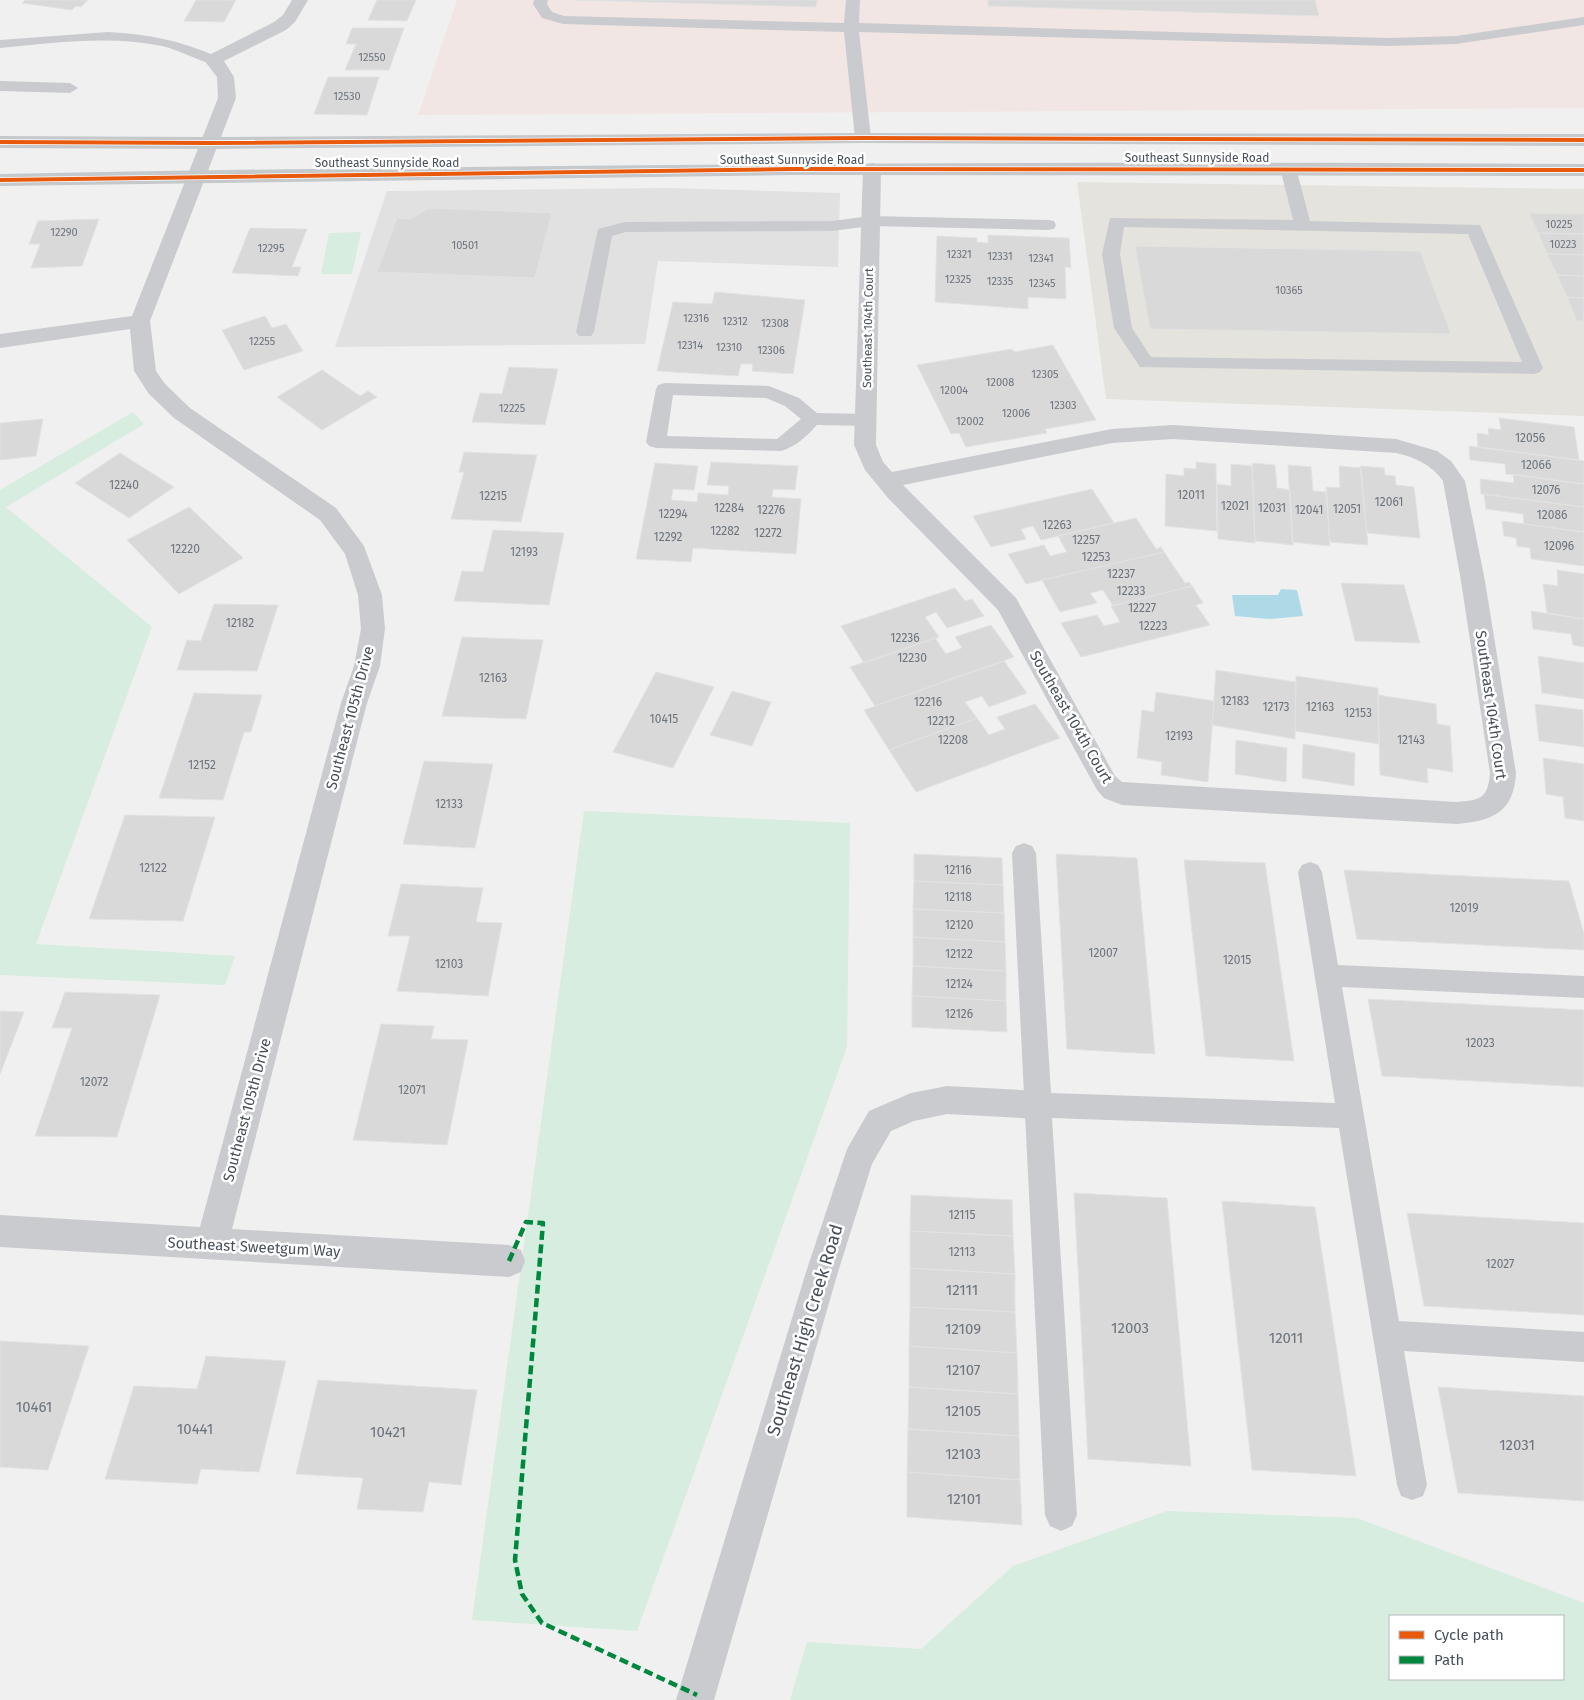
<svg xmlns="http://www.w3.org/2000/svg" width="1584" height="1700" font-family="'Fira Sans',sans-serif">
	<style>
		.commercial { fill: #e5e3de }
		.education { fill: #e2e1e1 }
		.medical { fill: #f2e6e5 }
		.green { fill: #d6ede0; fill-rule: evenodd }
		.water { fill: #aedae8 }
		.building { fill: #d9d9da; stroke: #e1e2e3 }
		.lines { fill: none; stroke-linecap: round; stroke-linejoin: round }
		.lane { fill: #cacbce; fill-rule: evenodd }
		.street { fill: #cacbce; fill-rule: evenodd }
		.primary { fill: #c6c9cc; fill-rule: evenodd }
		.quiet { stroke: #00873e; stroke-width: 4.5; stroke-dasharray: 9 4.5; stroke-linecap: butt }
		.cycleway-casing { stroke: #fff; stroke-width: 5.5 }
		.cycleway { stroke: #e8590c; stroke-width: 4 }
		.labels { text-anchor: middle; dominant-baseline: central; stroke-width: 5; stroke-linejoin: round; paint-order: stroke }
		.far-number-label { font-size: 11px; fill: #6d747c }
		.far-street-label { font-size: 12px; fill: #48515b; stroke: #fff }
		.number-label { font-size: 12px; fill: #6d747c }
		.street-label { font-size: 15px; fill: #48515b; stroke: #fff }
		.near-number-label { font-size: 15px; fill: #6d747c }
		.near-street-label { font-size: 18px; fill: #48515b; stroke: #fff }
	</style>
	<rect width="100%" height="100%" fill="#f0f0f0"/>
	<path class="commercial" d="M1077 182 1584 189V416L1106 399Z"/>
	<path class="education" d="M668 188 840 193 838 267 658 261 645 344 335 347 387 191Z"/>
	<path class="medical" d="M457 0H1584V108L418 115Z"/>
	<path class="green" d="M361 232 352 274H321L329 233Z
		M133 412 144 424 6 507 152 627 36 944 235 956 225 985 0 975V490Z
		M584 811 850 823 847 1047 637 1631 472 1620Z
		M1167 1511 1357 1518 1584 1603V1700H790L807 1642 921 1649 1013 1566ZM1390 1616H1563V1679H1390Z"/>
	<path class="water" d="M1281 589 1297 590 1303 616 1269 619 1235 616 1232 595H1278Z"/>
	<path class="building" d="M25 0H88L81 7 76 6 72 10 22 3Z
		M196 0H236L224 22 184 21Z
		M377 0H416L407 21 368 20Z
		M574 0H817L816 7Z
		M988 0H1315L1319 16 988 6Z
		M352 28H404L389 70H345L356 44H346Z
		M328 77H379L367 115 314 114Z
		M429 208 552 213 535 278 377 272 397 218 411 219Z
		M1529 213 1584 214V234L1538 233Z
		M99 219 82 266 31 268 40 244H29L38 221Z
		M250 228 307 229 292 267H301L298 276 232 273Z
		M1538 233 1584 234V255L1547 254Z
		M988 235 1069 238 1071 268 1065 267 1066 299 1028 297V309L935 302 937 236 977 238V242L988 243Z
		M1135 246 1420 251 1451 334 1150 329Z
		M1547 254 1584 255V276L1557 275Z
		M1557 275 1584 276V298L1567 297Z
		M715 292 805 300 793 374 752 371 753 364H741L738 376 657 371 673 302 712 304Z
		M1567 297 1584 298V321H1577Z
		M265 316 272 328 286 324 303 351 244 370 222 330Z
		M1053 345 1096 420 1045 429 1047 433 966 447 959 433 951 434 917 365 1012 349 1014 352Z
		M509 367 558 369 545 425 472 422 480 393 502 394Z
		M322 370 360 396 368 391 377 397 322 430 277 397Z
		M1499 418 1574 427 1579 460 1478 447 1477 433 1489 435 1488 428 1501 430Z
		M43 419 36 456 0 460V423Z
		M1469 446 1584 461V484L1506 474 1505 464 1470 460Z
		M464 452 537 455 521 522 451 519 464 472H459Z
		M120 453 174 487 129 518 75 483Z
		M711 462 798 466 795 490 773 489 772 497 801 499 796 554 693 548 691 562 636 559 655 463 698 466 694 490 673 489 671 500 697 502 698 493 728 495 729 486 707 485Z
		M1196 462 1216 464 1217 531 1165 526 1166 474 1184 476V468L1196 469Z
		M1252 463 1275 465 1277 488 1290 490 1293 545 1255 541Z
		M1231 464 1252 466 1255 543 1218 539 1217 484 1231 486Z
		M1288 465 1311 467 1313 491 1326 492 1330 546 1292 542Z
		M1339 466 1361 468 1368 545 1330 542 1326 487 1340 488Z
		M1360 466 1384 468 1385 475 1395 476 1396 485 1414 487 1420 538 1367 533Z
		M1513 474 1584 484V507L1481 494 1480 479 1514 483Z
		M1092 489 1114 523 1041 540 1033 526 1021 529 1026 539 991 547 973 516Z
		M1484 494 1584 507V532L1524 524 1523 514 1486 509Z
		M189 507 243 558 179 594 127 540Z
		M1136 518 1156 549 1161 547 1164 552 1026 584 1008 554 1044 545 1050 556 1067 552 1058 536Z
		M1502 521 1584 532V566L1531 559 1530 548 1517 546 1516 538 1504 536Z
		M493 530 564 533 549 605 454 601 462 571 483 572Z
		M1164 552 1185 583 1189 582 1192 586 1113 606 1103 590 1090 593 1097 603 1060 612 1042 580Z
		M1557 570 1584 574V619L1547 613 1543 584 1558 586Z
		M1341 583 1404 585 1420 643 1355 641Z
		M1192 586 1203 603 1196 605 1210 625 1081 657 1061 623 1097 615 1104 626 1120 622 1111 606Z
		M955 588 965 601 972 599 984 616 947 628 936 612 925 617 939 637 864 663 841 626Z
		M214 604 278 605 257 671 177 670 187 640 201 641Z
		M1531 611 1584 619V647L1573 645 1571 634 1533 629Z
		M991 625 1014 657 875 706 850 667 935 638 946 654 962 648 955 637Z
		M462 637 543 640 526 719 442 716Z
		M1538 656 1584 663V699L1542 693Z
		M1004 661 1027 693 989 707 982 696 965 702 977 718 889 750 864 710Z
		M1216 670 1296 682 1295 739 1212 725Z
		M656 672 714 687 673 768 613 752Z
		M1296 676 1378 688 1379 744 1295 731Z
		M732 691 771 702 752 746 710 735Z
		M1156 692 1214 701 1208 782 1161 775 1162 762 1137 758 1142 710 1154 712Z
		M194 693 262 695 251 732H244L223 800 159 798Z
		M1378 695 1436 704 1437 724 1450 726 1453 772 1427 768 1428 783 1380 775Z
		M1035 704 1060 738 916 792 889 750 977 718 989 735 1005 729 997 717Z
		M1535 704 1583 710 1584 747 1539 741Z
		M1236 740 1287 748 1286 782 1235 774Z
		M1303 744 1355 753 1354 786 1302 778Z
		M1543 758 1584 764V821L1565 818 1563 797 1546 794Z
		M424 761 493 764 475 848 403 844Z
		M125 815 215 817 183 921 89 919Z
		M914 854 1002 858 1003 885 914 881Z
		M1056 854 1137 858 1155 1054 1067 1049Z
		M1184 860 1265 863 1294 1061 1206 1056Z
		M1344 870 1569 881 1584 934V950L1357 939Z
		M914 881 1003 885 1004 913 913 909Z
		M401 884 483 888 476 922 502 923 488 996 397 991 410 936H388Z
		M913 909 1004 913 1005 942 913 937Z
		M913 937 1005 942 1006 971 913 966Z
		M913 966 1006 971V1001L912 996Z
		M65 992 160 995 117 1137 35 1136 72 1028H52Z
		M912 996 1006 1001 1007 1032 912 1027Z
		M1368 999 1584 1010V1087L1382 1076Z
		M0 1011 24 1012 0 1074Z
		M381 1024 434 1026 431 1039 468 1040 447 1145 353 1140Z
		M1074 1193 1167 1198 1191 1466 1088 1459Z
		M911 1195 1012 1200 1013 1236 910 1231Z
		M1222 1201 1315 1207 1356 1476 1252 1470Z
		M1407 1213 1584 1223V1315L1424 1306Z
		M910 1231 1013 1236 1015 1274 910 1268Z
		M910 1268 1015 1274V1312L910 1307Z
		M910 1307 1015 1312 1017 1353 909 1346Z
		M0 1341 89 1346 48 1470 0 1467Z
		M909 1346 1017 1353 1018 1394 909 1387Z
		M206 1356 286 1361 259 1472 201 1469 197 1484 105 1479 134 1386 197 1389Z
		M318 1380 477 1390 461 1485 429 1482 423 1512 357 1509 363 1478 296 1474Z
		M909 1387 1018 1394 1019 1436 908 1429Z
		M1438 1387 1584 1396V1501L1458 1493Z
		M908 1429 1019 1436 1020 1480 907 1472Z
		M907 1472 1020 1480 1022 1525 907 1517Z"/>
	<g class="lines">
		<path class="lane" d="M534 0H548L547 4 552 12 564 16 844 23 846 0H860L859 23 1389 38 1456 36 1584 17V25L1456 44 1389 46 859 32 871 138 863 143 855 138 844 32 563 24 542 18 533 4Z
			M108 32C148 34 182 41 218 57L220 60 213 64C195 60 180 50 162 46 109 35 53 43 0 48V40Z
			M0 81 70 83 78 88 70 93 0 91Z
			M1288 163 1296 168 1310 221 1480 225 1543 368 1540 372 1534 374 1140 367 1114 328 1102 254 1110 218 1293 220 1280 168ZM1124 227 1468 234 1522 362 1151 357 1132 328 1120 254Z
			M870 216 1048 220 1054 221 1056 225 1054 229 1048 230 870 226 832 231 626 232 612 236 594 332 591 336H579L576 332 598 229 625 222 832 221Z
			M665 383 769 386 799 398 817 413 866 414 873 416 875 420 873 424 866 426 817 425C807 436 795 447 781 451L656 448 649 446 646 442 656 389 658 385ZM673 395 766 398 785 406 801 419 777 439 667 436Z
			M1024 843 1032 846 1036 853 1051 1093 1335 1103 1298 872 1302 865 1310 862 1318 865 1322 872 1338 965 1584 976V998L1342 987 1399 1321 1584 1332V1362L1404 1351 1427 1485 1423 1496 1412 1500 1401 1496 1397 1485 1339 1128 1052 1118 1077 1515 1072 1526 1061 1531 1050 1526 1045 1515 1012 853 1016 846Z"/>
		<path class="street" d="M292 0H308L295 22 286 30 224 61 234 77 236 98 150 321 156 371 165 384 190 408 336 508 364 546 382 595 385 629 380 666 367 703 232 1229 509 1245 521 1250 525 1261 521 1272 509 1277 0 1247V1215L200 1227 341 703 354 666 361 629 358 595 345 554 320 520 174 418 149 394 134 371 130 329 0 348V334L132 316 218 98 217 77 204 60 207 56 274 22 283 15Z
			M872 163 879 165 881 169 876 445 883 462 892 472 1112 429 1173 425 1396 439 1437 451 1451 461 1465 481 1485 581 1516 773C1514 812 1493 821 1457 824L1122 805 1104 798 1097 790 998 610 888 498 865 470 854 445 863 169 865 165ZM1173 439 1396 453C1415 457 1432 465 1443 481L1461 581 1490 773C1488 798 1481 800 1457 802L1122 782 1115 776 1016 598 903 485 1112 443Z
			M947 1086 1039 1091 1050 1095 1054 1105 1050 1115 1039 1119 947 1114 914 1121 891 1131 872 1164 838 1272 714 1700H676L806 1272 847 1149 869 1111 911 1093Z"/>
		<path class="primary" d="M863 133 1584 134V146L863 143 210 149 0 148V136L210 137Z
			M1386 163 1584 164V176L792 175 0 186V174C462 165 924 162 1386 163Z"/>
		<path class="quiet" d="M509 1261 526 1222 543 1223 515 1560 522 1594 542 1623 697 1695"/>
		<g class="cycleway-casing">
			<path id="cycleway" d="M0 142 210 143 863 138 1584 140
				M0 180 792 169 1584 170"/>
		</g>
		<use href="#cycleway" class="cycleway"/>
	</g>
	<g class="labels">
		<g class="far-number-label">
			<text x="372" y="57">12550</text>
			<text x="347" y="96">12530</text>
			<text x="1559" y="224">10225</text>
			<text x="64" y="232">12290</text>
			<text x="1563" y="244">10223</text>
			<text x="465" y="245">10501</text>
			<text x="271" y="248">12295</text>
			<text x="959" y="254">12321</text>
			<text x="1000" y="256">12331</text>
			<text x="1041" y="258">12341</text>
			<text x="958" y="279">12325</text>
			<text x="1000" y="281">12335</text>
			<text x="1042" y="283">12345</text>
			<text x="1289" y="290">10365</text>
			<text x="696" y="318">12316</text>
			<text x="735" y="321">12312</text>
			<text x="775" y="323">12308</text>
			<text x="262" y="341">12255</text>
			<text x="690" y="345">12314</text>
			<text x="729" y="347">12310</text>
			<text x="771" y="350">12306</text>
			<text x="1045" y="374">12305</text>
			<text x="1000" y="382">12008</text>
			<text x="954" y="390">12004</text>
			<text x="1063" y="405">12303</text>
			<text x="512" y="408">12225</text>
			<text x="1016" y="413">12006</text>
			<text x="970" y="421">12002</text>
		</g>
		<g class="far-street-label">
			<text x="1197" y="158">Southeast Sunnyside Road</text>
			<text x="792" y="160">Southeast Sunnyside Road</text>
			<text x="387" y="163">Southeast Sunnyside Road</text>
			<text transform="translate(868 328) rotate(-89)">Southeast 104th Court</text>
		</g>
		<g class="number-label">
			<text x="1530" y="438">12056</text>
			<text x="1536" y="465">12066</text>
			<text x="124" y="485">12240</text>
			<text x="1546" y="490">12076</text>
			<text x="1191" y="495">12011</text>
			<text x="493" y="496">12215</text>
			<text x="1389" y="502">12061</text>
			<text x="1235" y="506">12021</text>
			<text x="729" y="508">12284</text>
			<text x="1272" y="508">12031</text>
			<text x="1347" y="509">12051</text>
			<text x="771" y="510">12276</text>
			<text x="1309" y="510">12041</text>
			<text x="673" y="514">12294</text>
			<text x="1552" y="515">12086</text>
			<text x="1057" y="525">12263</text>
			<text x="725" y="531">12282</text>
			<text x="768" y="533">12272</text>
			<text x="668" y="537">12292</text>
			<text x="1086" y="540">12257</text>
			<text x="1559" y="546">12096</text>
			<text x="185" y="549">12220</text>
			<text x="524" y="552">12193</text>
			<text x="1096" y="557">12253</text>
			<text x="1121" y="574">12237</text>
			<text x="1131" y="591">12233</text>
			<text x="1142" y="608">12227</text>
			<text x="240" y="623">12182</text>
			<text x="1153" y="626">12223</text>
			<text x="905" y="638">12236</text>
			<text x="912" y="658">12230</text>
			<text x="493" y="678">12163</text>
			<text x="1235" y="701">12183</text>
			<text x="928" y="702">12216</text>
			<text x="1276" y="707">12173</text>
			<text x="1320" y="707">12163</text>
			<text x="1358" y="713">12153</text>
			<text x="664" y="719">10415</text>
			<text x="941" y="721">12212</text>
			<text x="1179" y="736">12193</text>
			<text x="953" y="740">12208</text>
			<text x="1411" y="740">12143</text>
			<text x="202" y="765">12152</text>
			<text x="449" y="804">12133</text>
			<text x="153" y="868">12122</text>
			<text x="958" y="870">12116</text>
			<text x="958" y="897">12118</text>
			<text x="1464" y="908">12019</text>
			<text x="959" y="925">12120</text>
			<text x="1103" y="953">12007</text>
			<text x="959" y="954">12122</text>
			<text x="1237" y="960">12015</text>
			<text x="449" y="964">12103</text>
			<text x="959" y="984">12124</text>
			<text x="959" y="1014">12126</text>
			<text x="1480" y="1043">12023</text>
			<text x="94" y="1082">12072</text>
			<text x="412" y="1090">12071</text>
			<text x="962" y="1215">12115</text>
			<text x="962" y="1252">12113</text>
			<text x="1500" y="1264">12027</text>
		</g>
		<g class="street-label">
			<text transform="translate(1491 705) rotate(82)">Southeast 104th Court</text>
			<text transform="translate(1071 717) rotate(60)">Southeast 104th Court</text>
			<text transform="translate(350 718) rotate(-75)">Southeast 105th Drive</text>
			<text transform="translate(247 1110) rotate(-75)">Southeast 105th Drive</text>
			<text transform="translate(254 1247) rotate(3)">Southeast Sweetgum Way</text>
		</g>
		<g class="near-number-label">
			<text x="962" y="1290">12111</text>
			<text x="1130" y="1328">12003</text>
			<text x="963" y="1329">12109</text>
			<text x="1286" y="1338">12011</text>
			<text x="963" y="1370">12107</text>
			<text x="34" y="1407">10461</text>
			<text x="963" y="1411">12105</text>
			<text x="195" y="1429">10441</text>
			<text x="388" y="1432">10421</text>
			<text x="1517" y="1445">12031</text>
			<text x="963" y="1454">12103</text>
			<text x="964" y="1499">12101</text>
		</g>
		<g class="near-street-label">
			<text transform="translate(805 1330) rotate(-73)">Southeast High Creek Road</text>
		</g>
	</g>
	<rect x="1389" y="1615" width="175" height="65" fill="#ffffff" stroke="#b6b9bd"/>
	<rect x="1399" y="1631" width="25" height="8" fill="#e8590c" stroke="#b6b9bd"/>
	<text x="1434" y="1640" font-size="15" fill="#48515b">Cycle path</text>
	<rect x="1399" y="1656" width="25" height="8" fill="#00873e" stroke="#b6b9bd"/>
	<text x="1434" y="1665" font-size="15" fill="#48515b">Path</text>
</svg>
